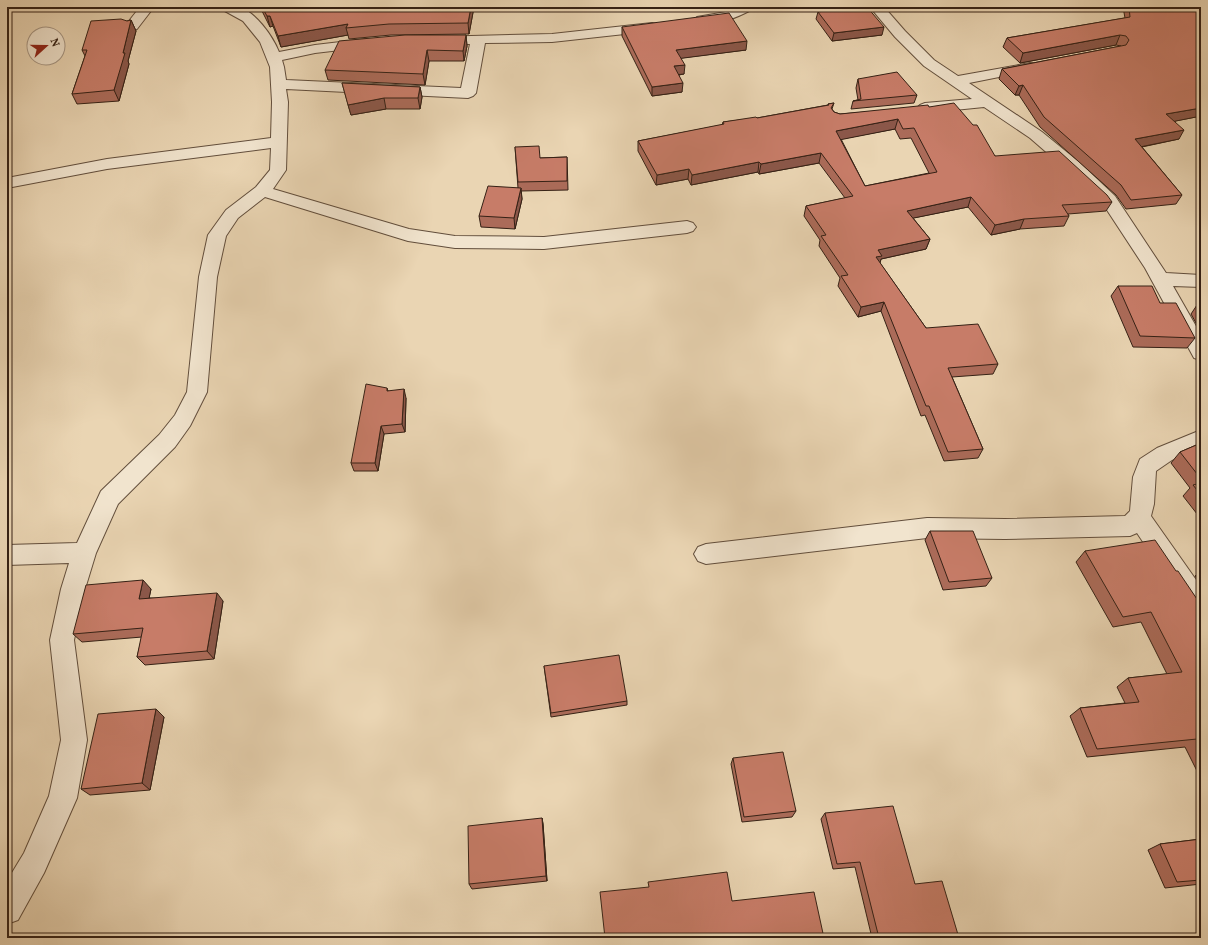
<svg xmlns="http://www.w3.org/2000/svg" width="1208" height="945" font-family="Vollkorn,serif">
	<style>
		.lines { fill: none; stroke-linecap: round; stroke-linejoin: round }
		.minor-casing { stroke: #624e3c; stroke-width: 2 }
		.minor { fill: #f1e4ce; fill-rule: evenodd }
		.wall { fill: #ab6b59; stroke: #352115; fill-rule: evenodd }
		.shaded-wall { fill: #8b5749; stroke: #352115 }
		.building { fill: #c77c68; stroke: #352115; fill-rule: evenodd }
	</style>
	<rect width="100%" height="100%" fill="#ead5b3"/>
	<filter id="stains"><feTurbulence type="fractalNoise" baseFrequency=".005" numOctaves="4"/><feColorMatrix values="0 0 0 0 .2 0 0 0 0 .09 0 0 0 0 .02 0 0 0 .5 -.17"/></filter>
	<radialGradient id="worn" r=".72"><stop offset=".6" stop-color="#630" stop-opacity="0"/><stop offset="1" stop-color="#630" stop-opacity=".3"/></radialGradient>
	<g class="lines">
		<g class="minor-casing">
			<path id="minor" d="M140 7H154L137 29 132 30 127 29 125 26Z
				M221 7C226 7 232 6 237 7 255 10 273 37 279 52L315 45 366 39 371 40 373 43 371 46 366 47 315 53 282 60 284 67 286 80 461 88 470 44H437L432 43 430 40 432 37 552 34 652 23 657 24 659 27 657 30 652 31 552 42 485 43 476 93 473 96 468 98 286 89 288 102 286 170 273 189 409 229 455 236 544 237 687 221 693 223 696 227 693 231 687 233 544 249 455 248 408 241 265 197 238 218 226 236 217 277 207 392 190 426 175 447 118 504 96 553 85 589 74 640 87 740 77 798 44 873 18 920 7 924V881L24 853 49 796 61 740 50 640 61 589 69 563 7 565V545L77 543 101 491 159 435 175 415 187 392 199 277 208 235 226 210 256 187 270 170 271 148 107 169 7 188V178L107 159 271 138 272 102 270 67 260 42 243 21 223 10Z
				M736 7H753L751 10C736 18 714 27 697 23L695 20 697 17 726 12Z
				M870 7H884L905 31 934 60 958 76 1030 63 1035 64 1037 67 1035 70 969 83 1042 132 1080 163 1115 196 1166 273 1201 275V287L1173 286 1201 335V360L1194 358 1145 268 1103 204 1068 171 1030 138 984 107 925 113 920 111 917 108 920 105 925 103 972 99 924 66 895 37Z
				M1201 430V447L1172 460 1156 471 1154 504 1151 516 1201 587V618L1192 615 1137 533 1130 536 1005 539 927 538 706 564 698 561 694 554 698 547 706 544 927 518 1005 519 1125 516 1130 511 1133 477 1140 459 1157 448Z"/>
		</g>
		<use href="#minor" class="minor"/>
	</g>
	<path class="wall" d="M260 7H353L355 11 357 7H474L469 34 391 35 349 39 348 35 281 47 273 26 270 27Z
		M1123 7H1201V116L1175 121 1179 139 1142 147 1182 195 1176 204 1126 209 1116 195 1040 127 1019 95H1015L999 79 1002 69 1121 46 1116 45 1020 63 1003 47 1007 38 1125 18Z
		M818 12 882 35 832 41 816 19Z
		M131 20 136 31 128 61 129 64 119 101 77 104 72 94 85 56 82 50 127 21Z
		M622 27 746 50 681 58 684 74 679 75 682 92 652 96 622 36Z
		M466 35 467 46 464 61H429L425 85 328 80 325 70Z
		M858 79 917 95 914 103 851 109 853 101 858 100 856 88Z
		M342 83 420 87 422 97 420 109H386L351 115Z
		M834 103 832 109 834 112 840 114 929 107 995 156 1112 202 1106 211 1068 214 1069 216 1064 226 1020 229 991 235 968 207 913 218 930 239 926 249 881 259 880 263 926 328 998 364 993 374 952 377 983 449 978 458 944 461 925 415 921 416 881 311 858 317 838 286 840 278 819 246 820 240 804 216 806 206 845 198 819 163 759 174 758 172 691 185 688 179 656 185 638 151V141L722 125 723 122 757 118 828 105V104ZM895 129 900 139 911 138 929 173 865 186 841 139Z
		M515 147 540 158 567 157 568 190 521 191 522 199 515 229 481 227 479 216 518 188Z
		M1118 286 1160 303 1195 338 1187 348 1133 347 1111 296Z
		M1199 302H1201V332L1191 314Z
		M387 388 388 391 406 398 405 432 384 434 378 471H354L351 463Z
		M1201 443V519L1183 496 1190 488 1171 463 1180 452Z
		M930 531 992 578 986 586 943 590 925 540Z
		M1085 551 1176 571 1201 605V779L1185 747 1087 757 1070 716 1080 708 1125 703 1117 687 1128 678 1167 674 1141 622 1113 627 1076 562Z
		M1201 571V585L1195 576Z
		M151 589 149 598 223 601 214 659 145 665 137 657 142 637 82 642 73 634Z
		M544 666 627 701V705L551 717Z
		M156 709 164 717 150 790 90 795 81 789Z
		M733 758 796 811 792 817 742 822 731 764Z
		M825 813 915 884 959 938H872L855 867 833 869 821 819Z
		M542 818 543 824 547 881 472 889 469 884Z
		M1201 839V884L1165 888 1148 850 1160 844Z"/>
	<path class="shaded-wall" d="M471 7H474L469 34 468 23Z
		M267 16H270L273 26 270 27Z
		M131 20 136 31 128 61 129 64 119 101 114 90Z
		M348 24 346 28 348 35 281 47 278 36Z
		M884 27 882 35 832 41 834 33Z
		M466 35 467 46 464 61 463 51Z
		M1120 35 1116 45 1020 63 1023 53Z
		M747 41 746 50 676 59V50Z
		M427 50 429 61 425 85 423 74Z
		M685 65 684 74 674 75V66Z
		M683 83 682 92 652 96V87Z
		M1023 85 1019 95H1015L1019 86Z
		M420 87 422 97 420 109 418 98Z
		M384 98 386 109 351 115 348 105Z
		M1201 108V116L1161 124 1166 114Z
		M898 119 895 129 834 141 836 131Z
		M1184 130 1179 139 1130 149 1135 139Z
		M821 153 819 163 759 174 761 164Z
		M759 162 758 172 691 185 692 175Z
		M689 169 688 179 656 185 657 175Z
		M521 188 522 199 515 229 514 218Z
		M971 197 968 207 904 220 907 211Z
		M1024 219 1020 229 991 235 995 225Z
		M930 239 926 249 881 259 879 266 873 267 878 250Z
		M884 302 881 311 858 317 861 307Z
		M404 389 406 398 405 432 402 424Z
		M381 426 384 434 378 471 375 463Z
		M143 580 151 589 147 608 139 599Z
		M217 593 223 601 214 659 207 651Z
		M156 709 164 717 150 790 142 783Z
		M542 818 543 824 547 881 546 876Z"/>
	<path class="building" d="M262 7H353L355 11 357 7H471L468 23 389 24 346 28 348 24 278 36 270 16H267Z
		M852 7H867L884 27 834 33 818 12Z
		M1129 7H1201V108L1166 114 1184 130 1135 139 1182 195 1131 200 1121 185 1044 117 1023 85 1019 86 1002 69 1126 45 1129 40 1126 36 1120 35 1023 53 1007 38 1130 17Z
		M729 13 747 41 676 50 685 65 674 66 683 83 652 87 622 27Z
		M121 19 127 21 131 20 123 53H125L114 90 72 94 87 50H82L91 21Z
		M405 35H466L463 51 427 50 423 74 325 70 339 41Z
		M897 72 917 95 853 101 861 99 858 79Z
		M342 83 420 87 418 98H384L348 105Z
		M834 103 831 108 834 112 840 114 928 105 929 107 954 103 973 125H977L995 156 1059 151 1107 195 1112 202 1062 205 1069 216 1024 219 995 225 971 197 907 211 930 239 878 250 882 256 876 257 926 328 978 324 998 364 948 368 983 449 948 452 929 406H926L884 302 861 307 841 276 848 275 821 236 826 235 806 206 853 196 821 153 761 164 759 162 692 175 689 169 657 175 638 141 724 124 723 122 756 117 757 118 829 105 828 104ZM898 119 903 129 914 128 937 172 865 186 836 131Z
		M539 146 540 158 567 157V181L518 182 515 147Z
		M488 186 521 188 514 218 479 216Z
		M1118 286H1152L1160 303H1176L1195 338 1140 336Z
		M366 384 387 388V391L404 389 402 424 381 426 375 463H351Z
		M1201 443V479L1180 452Z
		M1201 483V495L1193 485Z
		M930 531H973L992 578 949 582Z
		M1155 540 1176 571H1178L1201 605V747L1197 739 1097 749 1080 708 1139 702 1128 678 1182 672 1151 612 1123 617 1085 551Z
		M143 580 139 599 217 593 207 651 137 657 143 628 73 634 86 585Z
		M619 655 627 701 551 713 544 666Z
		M156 709 142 783 81 789 98 714Z
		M783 752 796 811 744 817 733 758Z
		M893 806 915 884 942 881 959 938H879L860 862 837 864 825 813Z
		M542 818 546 876 469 884 468 826Z
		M1201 839V880L1177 882 1160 844Z
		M727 872 732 901 814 892 824 938H605L600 892 649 887 648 882Z"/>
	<rect width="1208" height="945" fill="none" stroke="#ead5b3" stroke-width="24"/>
	<rect x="8" y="8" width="1192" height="929" fill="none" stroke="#352115" stroke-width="2"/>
	<rect x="12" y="12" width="1184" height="921" fill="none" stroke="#352115"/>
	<g transform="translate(46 46) rotate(69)"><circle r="19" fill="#f1e4ce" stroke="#a69684"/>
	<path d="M0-3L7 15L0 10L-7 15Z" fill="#8f2418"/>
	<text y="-6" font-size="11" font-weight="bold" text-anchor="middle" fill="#352115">N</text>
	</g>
	<rect width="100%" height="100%" filter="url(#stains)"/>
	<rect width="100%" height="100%" fill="url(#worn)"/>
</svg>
